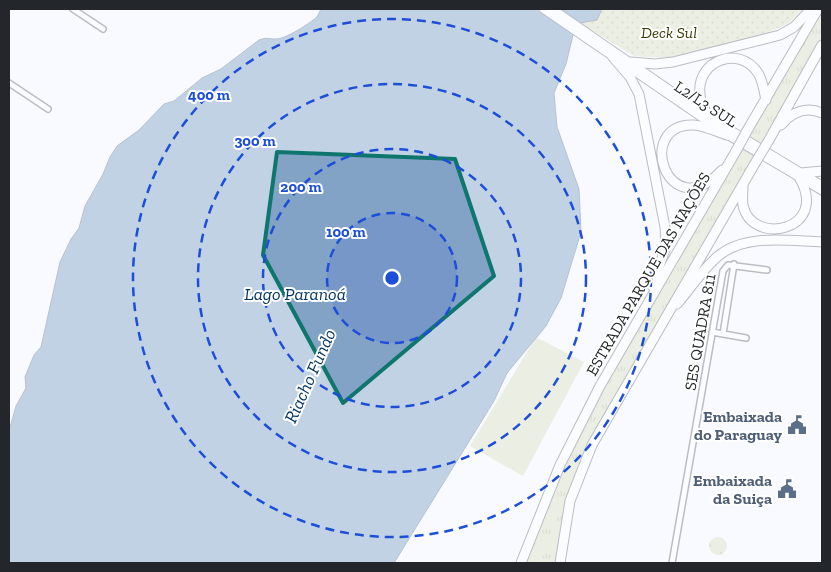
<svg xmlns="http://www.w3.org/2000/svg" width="831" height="572" font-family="'Zilla Slab',serif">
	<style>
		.grass { fill: url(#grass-tufts) }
		.forest { fill: url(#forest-firs) }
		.park { fill: url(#park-dots) }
		.pitch { fill: #dcdfbe }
		.water { fill: #82a2c6; stroke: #667d97 }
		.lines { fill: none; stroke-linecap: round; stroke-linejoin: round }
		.minor-casing { stroke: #6e747d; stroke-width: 8 }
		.secondary-casing { stroke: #6e747d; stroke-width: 9 }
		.trunk-casing { stroke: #6e747d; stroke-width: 11 }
		.minor { stroke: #fff; stroke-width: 5 }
		.secondary { stroke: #fff; stroke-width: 7 }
		.trunk { stroke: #fff; stroke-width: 9 }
		.trunk-bridge-casing { stroke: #6e747d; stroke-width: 11; stroke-linecap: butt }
		.trunk-bridge { stroke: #fff; stroke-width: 9 }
		.marked { fill: none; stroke: #0f766e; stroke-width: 4; stroke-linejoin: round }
		.ring { fill: none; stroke: #1d4ed8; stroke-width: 2.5; stroke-dasharray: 9 6 }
		.labels { text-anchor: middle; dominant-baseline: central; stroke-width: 4; stroke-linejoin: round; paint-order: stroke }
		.park-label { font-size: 16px; font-style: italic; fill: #383900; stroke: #fff }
		.street-label { font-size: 16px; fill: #23262a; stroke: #fff }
		.service-label { font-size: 16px; font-weight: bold; fill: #4e5e75; stroke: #fff; text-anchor: end }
		.water-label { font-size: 18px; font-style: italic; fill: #053765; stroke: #fff }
		.centre { fill: #1d4ed8; stroke: #fff; stroke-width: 2.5 }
		.ring-label { font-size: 15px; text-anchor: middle; font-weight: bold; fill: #1d4ed8; stroke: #fff; stroke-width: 4; stroke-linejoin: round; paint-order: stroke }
	</style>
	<defs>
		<pattern id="grass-tufts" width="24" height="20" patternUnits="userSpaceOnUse" patternTransform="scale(1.25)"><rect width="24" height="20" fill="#dcdfbe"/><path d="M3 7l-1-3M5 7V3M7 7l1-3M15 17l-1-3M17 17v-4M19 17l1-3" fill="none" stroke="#bcbfa3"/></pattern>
		<pattern id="forest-firs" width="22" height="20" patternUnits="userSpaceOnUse" patternTransform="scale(1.25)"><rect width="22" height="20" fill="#dcdfbe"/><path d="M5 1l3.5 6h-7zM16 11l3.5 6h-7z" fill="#bcbfa3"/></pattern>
		<pattern id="park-dots" width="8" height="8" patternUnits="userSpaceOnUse" patternTransform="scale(1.25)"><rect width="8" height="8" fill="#dcdfbe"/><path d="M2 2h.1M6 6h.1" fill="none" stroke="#bcbfa3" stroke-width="1.8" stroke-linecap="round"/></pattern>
	</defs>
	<rect width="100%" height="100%" fill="#f8faff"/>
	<path class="grass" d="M822 10V38L597 428C576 470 558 515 556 563H525L576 439 615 365Z"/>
	<path class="forest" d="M709 546a9 9 0 1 1 18 0a9 9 0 1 1-18 0Z"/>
	<path class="park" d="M602 9H803L788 24 771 31 670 58 634 56 580 23 596 20Z"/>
	<path class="pitch" d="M536 337 584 362 523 476 470 446Z"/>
	<path class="water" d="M321 9H602L597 20 580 23 573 35 566 64 554 93 557 127 579 189 581 232 561 298 546 326 507 373 494 401 394 563H9V431L16 406 26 388 25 377 34 355 41 347 60 262 71 239 79 228 85 206 103 174 110 157 117 146 139 130 164 104 174 101 202 78 221 69 259 40C267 37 268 39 275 39 285 40 310 23 317 17Z"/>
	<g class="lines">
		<g class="minor-casing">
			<path id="minor" d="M73 9 103 29
				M9 83 48 109
				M712 332 746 338
				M723 334 734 264
				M672 563 723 271 728 265 767 270"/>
		</g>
		<g class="secondary-casing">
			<path id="secondary" d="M543 9 727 135 822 191
				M553 9 708 116 822 185"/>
		</g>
		<g class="trunk-casing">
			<path id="trunk" d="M612 56 630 77 639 94 665 227 666 247 652 286
				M631 62 655 64 673 62 780 35 794 27 811 9
				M708 116C705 109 700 102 700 94 696 61 739 44 758 73 763 81 764 91 766 100
				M781 125C792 112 806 106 822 113
				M748 129 818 9
				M769 140 822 45
				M722 170C668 229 633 123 694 125 706 126 717 132 727 135
				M801 173 822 171
				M743 185C743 191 742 199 743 205 751 247 831 231 799 177
				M677 304C690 289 702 270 717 257 744 233 789 241 822 242
				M521 563 560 465 600 386 736 151
				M560 563 570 501 592 445 754 165"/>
		</g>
		<use href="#minor" class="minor"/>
		<use href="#secondary" class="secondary"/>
		<use href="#trunk" class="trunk"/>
		<g class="trunk-bridge-casing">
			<path id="trunk-bridge" d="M736 151 748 129
				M754 165 769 140"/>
		</g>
		<use href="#trunk-bridge" class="trunk-bridge"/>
	</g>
	<path d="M0 0H831V572H0ZM277 152 455 159 494 276 343 403 263 255Z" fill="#f8faff" fill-opacity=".55" fill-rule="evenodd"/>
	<path class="marked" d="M277 152 455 159 494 276 343 403 263 255Z"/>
	<circle cx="392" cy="278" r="65" fill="#1d4ed8" fill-opacity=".12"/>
	<g class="ring">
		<circle cx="392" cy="278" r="65"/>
		<circle cx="392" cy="278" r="129"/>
		<circle cx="392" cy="278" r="194"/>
		<circle cx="392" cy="278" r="259"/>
	</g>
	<defs>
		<g id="civic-bare" transform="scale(1.5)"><path d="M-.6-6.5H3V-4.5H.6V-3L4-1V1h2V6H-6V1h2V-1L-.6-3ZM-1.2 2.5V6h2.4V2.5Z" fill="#5c6f8a" stroke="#fff" stroke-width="2.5" paint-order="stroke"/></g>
	</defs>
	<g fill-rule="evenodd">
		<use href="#civic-bare" x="797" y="425"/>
		<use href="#civic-bare" x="787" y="489"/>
	</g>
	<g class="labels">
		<g class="park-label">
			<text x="669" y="32">Deck Sul</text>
		</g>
		<g class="street-label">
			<text transform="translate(706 104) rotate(33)">L2/L3 SUL</text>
			<text transform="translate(648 274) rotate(-60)">ESTRADA PARQUE DAS NAÇÕES</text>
			<text transform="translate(700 332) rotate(-80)">SES QUADRA 811</text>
		</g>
		<g class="service-label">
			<text x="782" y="416">Embaixada<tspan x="782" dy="18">do Paraguay</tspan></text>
			<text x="772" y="480">Embaixada<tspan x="772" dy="18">da Suiça</tspan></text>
		</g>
		<g class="water-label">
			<text x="295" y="294">Lago Paranoá</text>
			<text transform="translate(310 376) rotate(-66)">Riacho Fundo</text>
		</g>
	</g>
	<circle cx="392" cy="278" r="8" class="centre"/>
	<g class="ring-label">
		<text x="209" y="100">400 m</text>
		<text x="255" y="146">300 m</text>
		<text x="301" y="192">200 m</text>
		<text x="346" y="237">100 m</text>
	</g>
	<rect width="831" height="572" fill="none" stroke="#23262a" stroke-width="20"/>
</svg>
